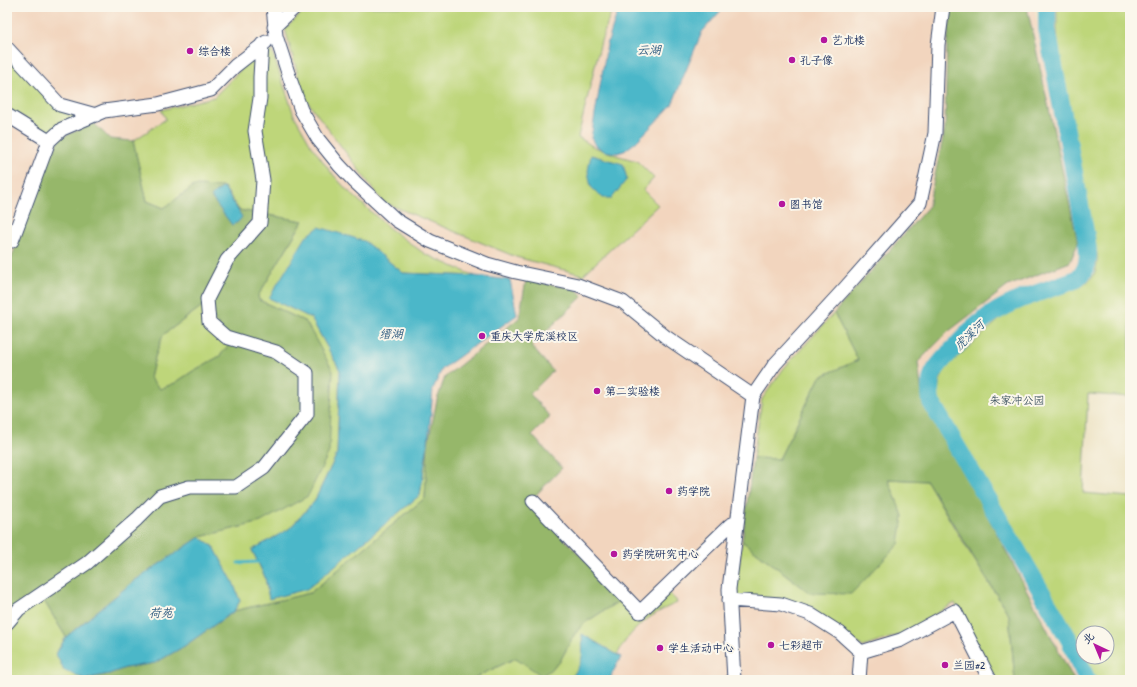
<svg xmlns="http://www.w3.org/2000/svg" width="1137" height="687" font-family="'Patrick Hand','LXGW WenKai TC',sans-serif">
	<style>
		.built { fill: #f2d5be }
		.green { fill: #bed67a; stroke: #6c826c; fill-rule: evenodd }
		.forest { fill: #96b76a; stroke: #587364; fill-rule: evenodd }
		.water { fill: #4cb7c9; stroke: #347394 }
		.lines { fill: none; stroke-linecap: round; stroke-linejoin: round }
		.stream { stroke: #4cb7c9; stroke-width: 3 }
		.river { stroke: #4cb7c9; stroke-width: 18 }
		.minor-casing { stroke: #3a4a6d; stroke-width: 15 }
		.minor { stroke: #fff; stroke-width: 13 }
		.poi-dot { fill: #b5179e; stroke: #fbf7ec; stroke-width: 1.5 }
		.labels { text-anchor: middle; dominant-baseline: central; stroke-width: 4; stroke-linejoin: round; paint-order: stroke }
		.poi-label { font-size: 11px; fill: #1b2f5e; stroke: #fbf7ec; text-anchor: start }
		.park-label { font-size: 11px; fill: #445965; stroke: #fbf7ec }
		.water-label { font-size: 12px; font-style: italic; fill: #2a587e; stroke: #fbf7ec }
	</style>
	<rect width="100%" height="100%" fill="#fbf7ec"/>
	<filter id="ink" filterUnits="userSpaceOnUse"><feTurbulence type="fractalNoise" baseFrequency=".025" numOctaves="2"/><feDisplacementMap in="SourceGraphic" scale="8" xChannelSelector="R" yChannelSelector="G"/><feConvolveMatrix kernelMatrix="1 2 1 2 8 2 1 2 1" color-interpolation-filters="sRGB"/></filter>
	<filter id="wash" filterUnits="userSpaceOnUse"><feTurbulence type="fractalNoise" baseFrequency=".012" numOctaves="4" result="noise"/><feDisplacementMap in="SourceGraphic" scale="16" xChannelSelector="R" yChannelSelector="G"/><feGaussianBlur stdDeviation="0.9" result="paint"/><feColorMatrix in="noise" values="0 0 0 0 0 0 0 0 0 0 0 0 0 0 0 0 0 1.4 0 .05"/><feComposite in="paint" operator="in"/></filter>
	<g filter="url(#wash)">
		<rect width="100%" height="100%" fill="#ede3c4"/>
		<path class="built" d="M7 7H1034L1080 229 1083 250V258L1081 264 1077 270 1072 274 1002 300 989 307 978 316 935 357 927 368 925 374 924 385 925 394 1079 680H7Z"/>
		<path class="green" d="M308 7H613L601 41 578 137 594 147 619 156 637 161 654 178 643 190 658 205 583 275 516 257 383 202 304 97 285 29Z
			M1057 7H1130V397L1088 394 1083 493 1130 497V680H1090L1073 640 945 416 939 401 938 391 940 381 943 373 951 363 1001 318 1008 312 1017 308 1080 287C1094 279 1098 270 1097 254L1059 54 1057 30ZM1083 633H1107V657H1083Z
			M272 51 294 115 311 145 330 171 346 189 389 228 425 254 475 276 403 273 364 241 270 298 311 318 340 370 337 454 314 502 289 529 252 550 265 577 269 599 420 495 428 443 425 498 310 593 234 611 240 601 214 547 200 537 261 522 306 322 259 300 258 296 303 221 239 210 194 186 164 208 147 201 133 141 166 119 161 110 214 97 253 57Z
			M7 55 82 115 49 133 7 108Z
			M205 304 230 343 220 356 193 371 175 383 160 389 150 378 155 357 163 335Z
			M834 313 858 360 820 377 779 459 753 458 762 399 784 368Z
			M888 479 927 481 958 534 1009 615 1015 680H994L955 603 899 635 863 647 811 609 735 597 742 541 810 593 903 516Z
			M38 591 66 637 56 653 64 670 86 680H7V618Z
			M666 591 676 600 677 603C660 610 643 620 631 634 625 640 621 648 617 655L583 635V659L577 670 570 680H473L476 677 516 658 559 663 574 635 583 624 622 599 640 616Z"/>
		<path class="forest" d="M952 7H1027L1078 243 1070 262 1008 286 949 331 918 362 922 396 985 511 1074 680H1015L1009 615 927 481 888 479 903 516 899 544 851 594 810 593 742 541 753 458 779 459 820 377 858 360 834 313 928 207 945 129 947 44Z
			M94 123 110 139 133 141 147 201 164 208 194 186 224 187 239 210 303 221 258 296 259 300 306 322 333 371 329 452 308 496 261 522 200 537 134 581 66 637 38 591 7 618V270L50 155 60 138ZM205 304 230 343 220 356 193 371 175 383 160 389 150 378 155 357 163 335Z
			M526 280 576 289 583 296 531 346 553 371 530 394 550 417 532 435 562 468 529 502 622 599 583 624 574 635 559 663 542 676 516 658 476 677 473 680H86L85 679 109 674 125 668 155 663 183 647 234 611 310 593 425 498 428 443 437 400 445 377 519 318Z"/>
		<path class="water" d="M619 7H724L702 32 684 75 672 105 636 142 624 151 617 153 604 151 595 145 591 138 607 45Z
			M591 155 623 164 627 179 612 198H603L591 187 588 171Z
			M224 187 242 217 238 222 232 225 211 197 216 192Z
			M319 227 364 241 403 273 475 276 510 280 517 315 442 369 433 389 428 443 420 495 307 589 269 599 265 577 252 550 289 529 314 502 337 454 340 370 311 318 269 298 306 237Z
			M200 537 214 547 233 582 240 601 234 611 183 647 155 663 125 668 109 674 85 679 64 670 56 654 66 637 134 581Z
			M582 634 621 657 611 676V680H570C584 661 583 657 582 634Z"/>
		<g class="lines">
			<path class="stream" d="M238 563 258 562"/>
			<path class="river" d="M1047 7V29L1086 236C1088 247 1090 261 1084 271 1082 274 1079 277 1077 279 1046 291 1008 300 982 321 971 329 962 339 953 349 935 368 927 374 931 402L1070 641 1087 680"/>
		</g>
	</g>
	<g filter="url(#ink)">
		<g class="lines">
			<g class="minor-casing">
				<path id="minor" d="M273 7 276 36 290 79 301 110 318 139 339 165 355 182 396 220 430 241 487 264 516 272 578 285 623 302 666 337 753 396
					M274 27 295 7
					M7 48 60 105 96 115
					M7 115 49 141
					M12 241 49 141 62 129 104 111 158 104 211 90 235 66 266 42
					M533 501 640 612 730 525 737 522
					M729 600 781 604 810 614 840 633 861 652 859 680
					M7 623 19 609 87 563 137 519 160 496 189 487H236L264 468 307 414V373L276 352 226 337 209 322 207 299 227 260 260 223 263 180 255 131 260 98V77L262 44
					M861 652 901 640 955 611 990 680
					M734 680 729 589 753 396 775 364 845 288 920 203 935 133 938 45 943 7"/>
			</g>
			<use href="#minor" class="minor"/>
		</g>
	</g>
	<g class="poi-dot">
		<circle cx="824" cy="40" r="4"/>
		<circle cx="190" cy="51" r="4"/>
		<circle cx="792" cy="60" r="4"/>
		<circle cx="782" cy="204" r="4"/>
		<circle cx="482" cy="336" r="4"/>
		<circle cx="597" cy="391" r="4"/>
		<circle cx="669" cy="491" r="4"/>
		<circle cx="614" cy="554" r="4"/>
		<circle cx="771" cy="645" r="4"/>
		<circle cx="660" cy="648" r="4"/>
		<circle cx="945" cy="665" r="4"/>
	</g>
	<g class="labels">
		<g class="poi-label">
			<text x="832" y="40">艺术楼</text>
			<text x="198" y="51">综合楼</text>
			<text x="800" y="60">孔子像</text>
			<text x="790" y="204">图书馆</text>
			<text x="490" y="336">重庆大学虎溪校区</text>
			<text x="605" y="391">第二实验楼</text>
			<text x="677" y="491">药学院</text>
			<text x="622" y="554">药学院研究中心</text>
			<text x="779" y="645">七彩超市</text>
			<text x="668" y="648">学生活动中心</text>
			<text x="953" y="665">兰园#2</text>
		</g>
		<g class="park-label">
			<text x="1017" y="400">朱家冲公园</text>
		</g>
		<g class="water-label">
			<text x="649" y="49">云湖</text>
			<text x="391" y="333">缙湖</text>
			<text transform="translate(969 335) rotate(-44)">虎溪河</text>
			<text x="161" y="612">荷苑</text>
		</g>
	</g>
	<rect width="1137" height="687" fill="none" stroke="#fbf7ec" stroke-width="24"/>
	<g transform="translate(1095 645) rotate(316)"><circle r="19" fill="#fbf7ec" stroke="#a1a7b3"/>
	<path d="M0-3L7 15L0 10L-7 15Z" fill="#b5179e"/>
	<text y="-6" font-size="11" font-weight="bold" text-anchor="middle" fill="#1b2f5e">北</text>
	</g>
</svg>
